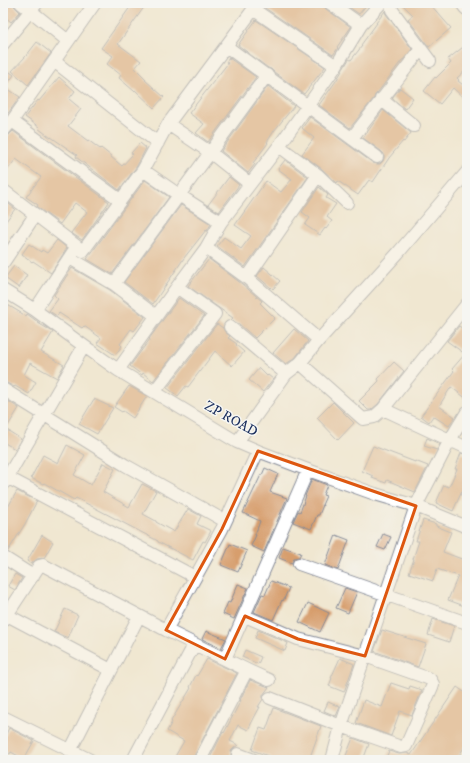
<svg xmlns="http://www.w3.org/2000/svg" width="470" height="763" font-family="'IM FELL DW Pica',serif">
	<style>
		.building { fill: #d79e6d }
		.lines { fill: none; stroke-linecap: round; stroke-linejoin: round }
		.minor-casing { stroke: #868b98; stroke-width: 14 }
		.major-casing { stroke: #868b98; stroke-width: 18 }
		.minor { stroke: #fff; stroke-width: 12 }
		.major { stroke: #fff; stroke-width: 16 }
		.marked { fill: none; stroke: #de5710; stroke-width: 3; stroke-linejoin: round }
		.labels { text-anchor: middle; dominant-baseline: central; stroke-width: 3; stroke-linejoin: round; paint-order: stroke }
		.street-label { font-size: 14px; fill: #1b2f5e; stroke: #f6f6f2 }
	</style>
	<rect width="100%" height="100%" fill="#f6f6f2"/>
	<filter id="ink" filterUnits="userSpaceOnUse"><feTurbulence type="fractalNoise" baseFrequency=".025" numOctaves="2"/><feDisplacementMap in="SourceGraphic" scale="8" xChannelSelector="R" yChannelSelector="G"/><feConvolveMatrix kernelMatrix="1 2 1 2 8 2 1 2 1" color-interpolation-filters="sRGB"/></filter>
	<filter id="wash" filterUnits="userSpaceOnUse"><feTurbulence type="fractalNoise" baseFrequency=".012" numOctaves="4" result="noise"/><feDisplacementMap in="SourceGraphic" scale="16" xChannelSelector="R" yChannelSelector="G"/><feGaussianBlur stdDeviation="0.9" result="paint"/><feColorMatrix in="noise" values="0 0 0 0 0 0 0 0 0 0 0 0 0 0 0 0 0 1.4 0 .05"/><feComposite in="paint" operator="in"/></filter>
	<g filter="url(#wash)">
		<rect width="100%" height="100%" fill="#f0e7d1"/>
		<g id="blocks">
			<path class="building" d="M3 3H14V6L20 12 11 22 3 15Z
				M133 3H147L118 44 141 61 135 68 146 79 145 80 164 97 154 108 135 90 134 91 119 78 121 75 107 64 113 56 101 48Z
				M265 3H323V6L326 9 351 27 337 47 338 48 333 55 265 8 264 7Z
				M343 3H368L359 14Z
				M401 3H429L451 28 429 47 408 19 413 15Z
				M385 11 386 14 412 49 403 60H402L378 92 375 95 374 98 350 128 319 105 336 81 349 59 351 60 362 46 361 45 377 23H376Z
				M256 20 325 67 304 94 274 72 271 69 268 68 238 45Z
				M37 42 51 53 28 85 12 71 26 56Z
				M467 44V69L457 78 459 80 458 81 467 88V101L453 88 440 104 424 91 435 77 436 78 451 63 448 59Z
				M229 58 256 77 208 142 196 133 204 124 189 113 228 63 226 62Z
				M3 67 14 75 5 87 20 97 3 120Z
				M59 77 75 91 69 99 81 109 68 126 88 141V140L100 149 101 148 111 156V157L122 166 133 154 131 153 140 143 146 148 137 166 119 190 76 157 77 155 51 137V138L38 128 39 127 25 117 38 100 39 101Z
				M268 86 294 106 274 131 267 142 268 143 253 163 255 164 248 173 221 151Z
				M400 88 413 98 405 109 392 98Z
				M383 110 411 133 404 142 403 141 389 158 373 182 369 180 358 195 338 181 337 183 322 169 302 154 314 138 302 128 310 117 373 163 377 164H380L383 161 384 158V154L381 151 363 138Z
				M13 131 109 202 82 240 71 233 87 212 75 203 60 224 37 207 38 205 26 197 41 177 16 159 3 175V138L8 136Z
				M285 160 308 177 245 267 217 246 224 237 241 249 251 236 235 225 266 181 281 192 292 179 278 169Z
				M229 177 239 185 219 212 208 205Z
				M145 180 169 197 112 274 87 259Z
				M319 187 328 195 326 198 336 204 327 217 332 221 326 229 325 228 320 235 305 225 310 218 302 212Z
				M3 199 15 209 3 225Z
				M181 205 211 224 207 231 206 230 184 258 153 304 124 282Z
				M57 240 67 248 51 273 33 261 32 262 22 254 29 244 41 252 42 250 47 253Z
				M209 259 242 284 262 301 260 303 275 318 255 338 239 324 231 320 233 318 188 286Z
				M14 266 27 275 19 288 5 278Z
				M264 267 280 281 273 289 271 287V288L257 276Z
				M72 268 110 290 145 317 134 331 131 329 120 344 122 346 115 355 97 343 101 338 84 326 82 328 59 313 57 316 49 311 58 299 54 295Z
				M179 298 204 316 153 381 143 373 142 375 130 366 150 339H149Z
				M6 304 26 316 27 314 38 322V323L53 332 41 352 64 365 57 378 30 363 24 375 36 382 29 394 15 386 14 387 7 383 3 382V309Z
				M217 324 223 328 225 332 230 336 228 338 237 344 236 345 244 352 232 366 215 351 188 387 186 386 178 396 167 388Z
				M459 326 467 332V399L451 387 439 406 455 417 449 426 433 416 429 422 421 416 454 371 452 369 465 354 447 341Z
				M294 329 308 341 295 358 286 364 273 353Z
				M394 362 404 371 378 404 371 410H368L359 401 379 381 378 379Z
				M259 368 267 376 268 375 273 379 263 392 249 380Z
				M129 386 147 396 133 418 123 411 122 412 114 407Z
				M3 398 19 408 3 434Z
				M94 399 113 408 97 434 79 424Z
				M333 402 354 423 338 440 317 418Z
				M7 430 21 439 15 449 3 442V437Z
				M427 438 440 444 437 450 424 446Z
				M67 445 85 455 74 475 91 485 103 463 115 469 103 492 129 507 142 484 156 491 143 514 156 521V522L174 532 188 509 201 516 197 524 211 531 205 542 203 541 193 560 158 542V541L76 498 74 500 44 483 43 484 31 478 43 455 58 463Z
				M373 446 415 462V461L428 466 415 492 387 480 386 483 372 478 373 476 362 471Z
				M461 453 467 455V493L462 491 453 511 436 503 444 485 449 487 457 469H455Z
				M265 468 278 474 270 492 287 498 264 552 251 546 256 535H255L260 521 243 513 261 475H262Z
				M312 479 327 485 323 495 326 496 322 505H323L319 515H317L311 529 293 522 298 511 300 512 306 496H305Z
				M17 491 37 501 25 524 8 551 3 550V516Z
				M423 520 436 524V526L451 532 443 552 467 561V607L448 600 458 576 437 569 433 581 409 573 414 559H413L419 541H416Z
				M383 534 391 537 385 550 377 547Z
				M42 535 53 542 44 558 37 559 31 564 27 561Z
				M336 535 349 540 338 570 325 565Z
				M230 544 247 551 238 572 221 565Z
				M283 547 301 553 299 557 294 558 292 563 279 558Z
				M15 574 22 578 15 590 8 586Z
				M271 581 289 588 283 601 282 600 273 620 254 612 262 594 265 595Z
				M238 584 248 588 234 619 223 614 228 602 230 603Z
				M345 588 357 592 348 613 336 608Z
				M308 603 329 613 320 632 299 622Z
				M65 609 78 615 68 638 54 632Z
				M433 619 454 626 449 642 428 635Z
				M258 630 288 643 285 651 255 638Z
				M382 630 426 644 418 667 374 651Z
				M206 631 226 639 221 648 202 639Z
				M245 650 261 657 258 664 242 657Z
				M340 658 354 664 344 692 329 686 332 678H331Z
				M207 659 237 673 192 760H173L184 741 167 731 172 722 171 721 191 688 190 687 196 675 197 676Z
				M250 680 269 687 263 695V699L258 707H260L255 716 248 730 238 725 230 741 238 745 234 748 231 751V757L230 760H209L223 732 224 733 241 700H240Z
				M391 683 409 689 410 686 422 690 412 715 400 711 391 736 356 723 364 700 382 707Z
				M457 687 467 694V743L456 760H385L389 751 399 754 407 753 411 755Z
				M328 702 340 707 336 716 324 711Z
				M274 708 321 726 309 760H270L271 757 252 750 260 728 266 730Z
				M9 728 34 741 24 759 11 752 10 754 3 751V740Z
				M353 738 369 744 363 760H351L345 758Z"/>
		</g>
	</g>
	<g filter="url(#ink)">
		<use href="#blocks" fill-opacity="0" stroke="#868b98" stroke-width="1"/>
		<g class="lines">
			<g class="minor-casing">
				<path id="minor" d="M21 3 68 41
					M330 3 361 25
					M391 3 392 10 421 49
					M253 9 336 66
					M3 44 37 3
					M226 46 377 157
					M54 61 158 143
					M381 99 414 126
					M12 121 120 200
					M168 124 211 153 250 184
					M3 131 12 121 95 3
					M352 138 421 49 430 61
					M279 146 318 175 347 203
					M143 170 179 195 221 222
					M3 190 83 251 143 170 168 124 258 3
					M206 248 247 278 319 340
					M70 258 114 284 156 316
					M3 263 35 215
					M247 278 318 175
					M114 284 267 75
					M3 290 35 310 84 346 118 370 237 442 258 451 308 470 375 494 416 506 467 527
					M35 310 73 252
					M230 327 286 374
					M300 363 363 419 374 417 383 409 467 304
					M118 370 177 287 206 248 221 222 279 146 336 66 361 25 381 3
					M3 389 125 465 225 521
					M154 392 215 314 177 287
					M383 409 467 448
					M237 442 286 374 300 363 319 340 398 253 467 172
					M3 475 195 577
					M4 483 84 346
					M3 557 33 576
					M299 564 467 623
					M7 615 111 670
					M245 616 298 639 365 656 430 679 433 684 432 687 406 746 401 747 341 726 270 698
					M3 621 39 566 43 565 166 630 247 670 200 760
					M166 630 222 529 258 451
					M225 659 308 470
					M247 670 269 680
					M3 717 90 760
					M70 751 139 616
					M238 754 254 760
					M133 760 194 645
					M332 760 341 726 416 506 450 440 467 412"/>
			</g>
			<g class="major-casing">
				<path id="major" d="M464 3 467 7"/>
			</g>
			<use href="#minor" class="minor"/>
			<use href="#major" class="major"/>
		</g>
	</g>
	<path d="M0 0H470V763H0ZM258 451 416 506 365 656 298 639 245 616 225 659 166 630 222 529Z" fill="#f0e7d1" fill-opacity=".55" fill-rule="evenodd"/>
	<path class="marked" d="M258 451 416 506 365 656 298 639 245 616 225 659 166 630 222 529Z"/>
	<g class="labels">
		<g class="street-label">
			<text transform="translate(231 419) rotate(29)">ZP ROAD</text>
		</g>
	</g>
	<rect width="470" height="763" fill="none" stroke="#f6f6f2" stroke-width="16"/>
</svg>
